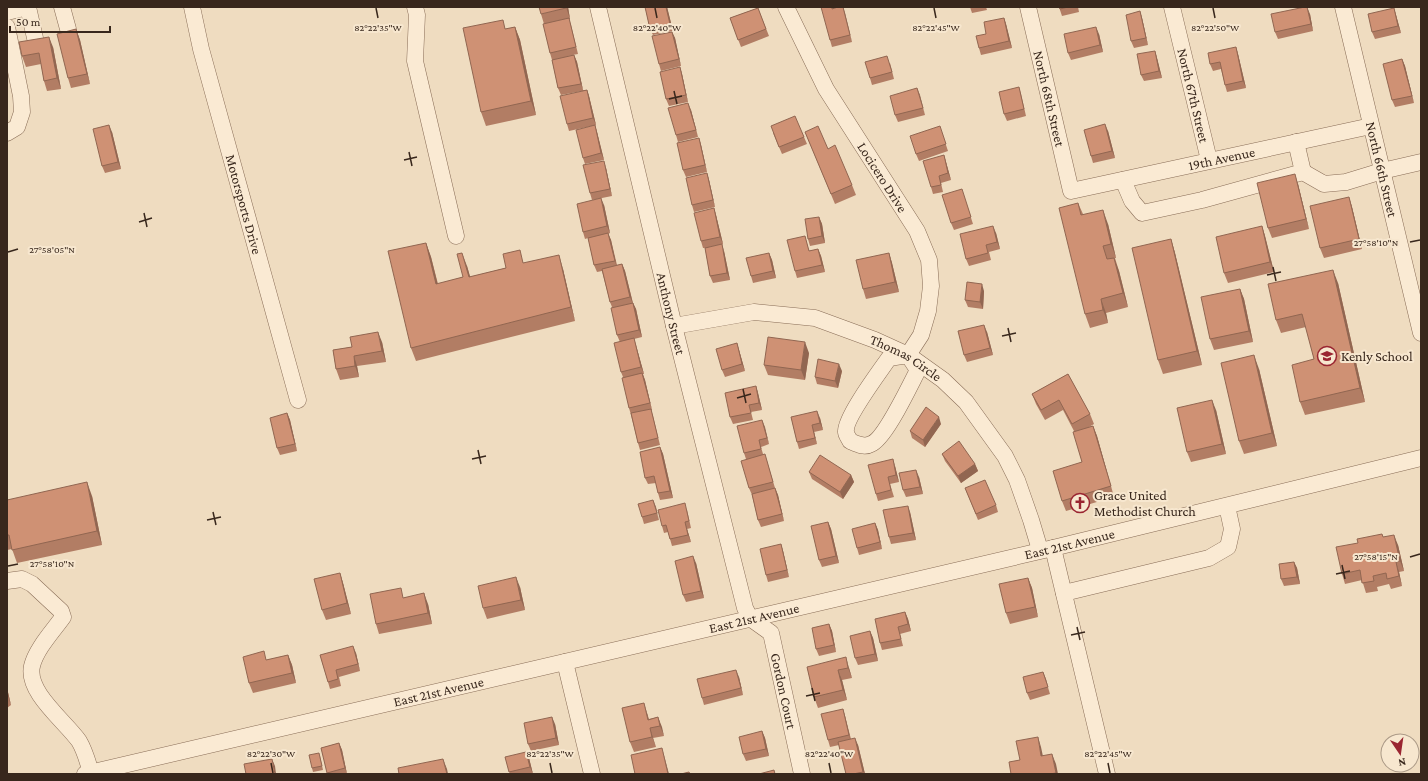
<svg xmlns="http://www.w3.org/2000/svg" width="1428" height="781" font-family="'Crimson Pro',serif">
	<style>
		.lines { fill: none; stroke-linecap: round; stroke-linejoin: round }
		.minor-casing { stroke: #896d57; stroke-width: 17 }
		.minor { stroke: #faead3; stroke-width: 16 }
		.wall { fill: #b27d64 }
		.shaded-wall { fill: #916651 }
		.building { fill: #cf9174; stroke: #916651 }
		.ticks { fill: none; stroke: #38271c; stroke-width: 1.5 }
		.labels { text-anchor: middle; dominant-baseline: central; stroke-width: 4; stroke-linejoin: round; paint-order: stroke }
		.street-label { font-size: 14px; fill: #38271c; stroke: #f7e7cf }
		.poi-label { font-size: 14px; fill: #38271c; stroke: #f7e7cf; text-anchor: start }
		.ticks-label { font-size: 10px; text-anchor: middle; fill: #38271c; stroke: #f7e7cf; stroke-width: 4; stroke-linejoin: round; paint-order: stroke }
	</style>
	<rect width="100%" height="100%" fill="#efdcc0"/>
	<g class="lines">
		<g class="minor-casing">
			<g id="minor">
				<path d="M62 7 68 29"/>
				<path id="s1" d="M192 7 201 49 298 400"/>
				<path d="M415 7 417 15 415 61 456 236"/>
				<path id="s2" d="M598 7 674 326 745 608 750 618 771 633 802 774"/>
				<path id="s3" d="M786 7 826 89 917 231 929 260 931 286 928 311 921 335 908 355 889 358C880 371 844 419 846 432 846 435 849 438 850 441 857 444 864 448 871 444 885 439 910 385 918 370L908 355"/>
				<path id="s4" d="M1028 7 1071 191 1371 126"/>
				<path id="s5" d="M1172 7 1209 160"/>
				<path id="s6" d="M1343 7 1421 333"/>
				<path d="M7 12 28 7 35 38"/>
				<path d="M7 27 21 96 22 112 17 127 7 133"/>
				<path d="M1303 172 1324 184 1346 182 1382 171 1421 162"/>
				<path d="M1123 180 1132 201 1142 213 1202 200 1303 172 1296 142"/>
				<path id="s7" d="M674 326 754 312 815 318 875 340 908 355 943 380 966 402 1005 456 1017 480 1031 520 1040 550"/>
				<path d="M1053 548 1107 774"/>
				<path d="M7 581 22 579 32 584 61 611 63 617C53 631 36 649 32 666 26 692 65 721 79 741 85 751 88 762 91 773"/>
				<path d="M1064 593 1209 558 1228 547 1232 529 1227 506"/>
				<path d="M565 662 592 774"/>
				<path id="s8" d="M85 774 1053 548 1421 458"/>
			</g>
		</g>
		<use href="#minor" class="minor"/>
	</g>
	<path class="wall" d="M568 7 570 19H569L571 25 578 54 567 56 574 55 577 62 583 90H587L589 96 596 125 569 131 567 124 582 91 561 95 558 88 552 60 550 53 544 24 541 14Z
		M645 7H667L673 31 653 35 650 29Z
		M832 7 833 9 843 7 852 42 832 47 830 40Z
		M970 7H986L987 10 972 13Z
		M1059 7H1078L1079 12 1062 16Z
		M758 8 769 36 741 47 730 18Z
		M1394 8 1396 15 1401 33 1375 39 1372 32Z
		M1140 11 1142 18 1148 45 1134 48 1131 41Z
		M1310 14 1313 31 1278 39 1275 32Z
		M1004 18 1006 24 1012 48 981 55 979 48 986 34Z
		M515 27 520 40 536 115 486 126 481 112 506 29Z
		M76 29 80 40 90 84 71 88 68 78Z
		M672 32 675 38 681 66 661 71 659 64Z
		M1099 34 1103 52 1071 60 1068 53Z
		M53 47 61 89 47 91 44 81 41 64 26 67 22 56Z
		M1236 47 1238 54 1246 88 1227 92 1225 85 1221 69 1213 71 1210 64Z
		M1155 51 1157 58 1162 78 1144 81 1141 75Z
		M1402 59 1405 66 1414 103 1395 107 1392 100Z
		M890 63 894 79 872 85 870 78Z
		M680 67 682 74 688 102 669 106 666 99Z
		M1019 87 1021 94 1026 116 1007 121 1004 114Z
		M917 88 925 115 898 122 895 115Z
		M691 110 698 137 678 142 676 135Z
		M595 125 597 132 604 160 585 164 583 158Z
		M1108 131 1115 158 1093 163 1091 156Z
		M112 132 121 169 105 173 102 166Z
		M805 132 828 149 852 185 856 195 835 204Z
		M773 133 804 137 807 144 782 154Z
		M942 133 948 151 919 161 916 154Z
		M699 138 701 145 707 172 686 177 683 170Z
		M944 155 951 180 941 183 943 192 933 194 931 187Z
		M606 168 612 196 592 200 590 193Z
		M707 173 709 180 715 207 694 212 692 205Z
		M1298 184 1309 229 1272 238 1268 228Z
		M964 196 973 224 954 230 951 223Z
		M1349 197 1352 207 1362 249 1324 258 1320 248Z
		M1078 203 1083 214 1108 224 1116 258H1115L1119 271 1128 307 1106 313 1108 323 1090 328 1085 314Z
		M604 205 610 233 608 234 611 240 617 265 622 264 625 271 633 303 636 309 642 337 634 339 644 374H643L645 380 652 410H651L653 416 660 445 640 450 638 443 631 415 629 408 623 377 621 372 620 342 617 335 612 307 610 302 602 271 597 272 594 265 588 238 585 239 583 232Z
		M714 208 716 215 723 244 710 247 724 251 730 280 713 283 710 276 705 248H703L701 241Z
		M819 217 822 224 825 243 810 246 808 239Z
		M1262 226 1265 236 1274 272 1228 283 1224 273Z
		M996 233 1000 249 989 252 991 260 969 266 966 259Z
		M805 236 809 251 818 249 821 256 825 272 797 278 795 271Z
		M1171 239 1175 253 1202 365 1163 374 1158 360Z
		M426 243 431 257 438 284 463 277 467 266 470 277 524 263 563 269 575 321 416 361 411 348Z
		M769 253 772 260 776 278 753 283 751 276Z
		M889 253 892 263 899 292 866 299 863 289Z
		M1338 283 1365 402 1305 415 1300 402 1314 359 1306 327 1281 333 1276 320Z
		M1240 289 1244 299 1253 342 1214 350 1210 339Z
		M984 291 983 309 968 307 965 300Z
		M987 332 993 355 967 362 964 355Z
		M382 342 386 362 357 366 359 377 340 380 336 369 333 350Z
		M737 343 745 371 725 377 722 370Z
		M809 353 805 380 768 375 764 365Z
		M1259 369 1277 446 1244 454 1239 441Z
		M842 371 838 388 817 384 815 377Z
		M1068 374 1090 414 1094 424 1089 427 1093 426 1097 436 1114 497 1066 511 1062 501 1082 462 1074 431 1063 410 1045 420 1036 404 1032 394Z
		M756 386 758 393 762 410 751 412 753 420 733 424 730 417Z
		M1216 410 1226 454 1191 462 1187 452Z
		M287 413 290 420 297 451 280 455 277 448Z
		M791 417 820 418 823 430 814 432 817 444 799 449 797 442Z
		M762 420 769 444 761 447 763 454 767 461 775 488 778 495 784 521 761 527 758 520 752 495 749 488 746 459 744 453Z
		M941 424 925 447 912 438 910 431Z
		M660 447 663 454 673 498 660 500 658 493 656 483 648 484 645 478Z
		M942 454 975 464 978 471 961 483 945 461Z
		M895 466 899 482 890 484 894 497 878 501 876 494Z
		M809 472 851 475 854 482 843 499 812 479Z
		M919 477 923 494 906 497 903 490Z
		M965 488 996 505 998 512 978 520Z
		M92 496 102 545 17 563 12 549 7 550V500Z
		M653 500 659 520 644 524 642 517Z
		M687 510 691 528 687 529 691 542 672 546 668 532 664 533 662 526Z
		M910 512 916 540 891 544 889 537Z
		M828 522 831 529 839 563 822 567 819 560Z
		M875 523 878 530 882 549 859 555 857 548Z
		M1384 537 1398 545 1404 571 1399 572 1402 586 1391 589 1389 584 1377 587 1378 591 1366 593 1362 580 1345 584 1342 574Z
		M781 544 783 551 789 577 768 582 766 575Z
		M1294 562 1297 568 1300 584 1284 586 1281 579Z
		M696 563 704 598 686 602 683 595Z
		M340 573 343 583 351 614 326 620 322 610Z
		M1028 578 1032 588 1038 617 1010 624 1006 613Z
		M520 587 525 610 487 619 483 608Z
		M405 597 428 604 432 624 379 634 376 624Z
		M905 612 908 619 911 631 900 634 903 646 882 650 880 643Z
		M829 624 832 631 836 652 819 656 816 649Z
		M870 631 873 638 878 661 858 665 855 658Z
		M356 653 360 671 339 677 341 686 330 689 328 682 320 655Z
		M288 655 292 665 296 683 253 693 249 683 267 660Z
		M807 667 849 668 852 678 842 680 847 700 818 708 814 697Z
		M1043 672 1050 694 1030 700 1027 693Z
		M739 677 743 695 704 705 702 698Z
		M7 688 11 705 7 708Z
		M843 709 845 716 851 739 858 745 865 774H846L839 745 830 747 828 740Z
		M647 713 649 719 658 717 664 736 653 738 656 747 634 752 630 742Z
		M555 724 559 745 531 751 528 744Z
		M762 731 765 738 769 756 746 761 743 754Z
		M339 743 342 750 347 774H328L321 748Z
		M320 756 323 770 313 772 312 768Z
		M505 757 529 758 533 774H510Z"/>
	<path class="shaded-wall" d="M566 7H568L570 19Z
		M666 7H667L673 31 670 24Z
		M843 7 845 13 852 42 850 35Z
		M1307 7 1310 14 1313 31 1311 24Z
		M1394 8 1396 15 1401 33 1398 26Z
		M1140 11 1142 18 1148 45 1146 38Z
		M1004 18 1006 24 1012 48 1009 41Z
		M515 27 520 40 536 115 531 101Z
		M1096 27 1099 34 1103 52 1100 45Z
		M76 29 80 40 90 84 87 74Z
		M672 32 675 38 681 66 679 59Z
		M49 37 53 47 61 89 57 78Z
		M1236 47 1238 54 1246 88 1243 81Z
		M1155 51 1157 58 1162 78 1159 71Z
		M574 55 577 62 583 90 581 84Z
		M1402 59 1405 66 1414 103 1412 96Z
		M680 67 682 74 688 102 686 95Z
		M917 88 920 95 925 115 923 108Z
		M587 90 589 96 596 125 593 118Z
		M688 103 691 110 698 137 696 130Z
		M1105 124 1108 131 1115 158 1112 151Z
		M109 125 112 132 121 169 118 162Z
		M595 125 597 132 604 160 601 153Z
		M699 138 701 145 707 172 705 165Z
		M944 155 946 162 951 180 948 173Z
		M604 161 606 168 612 196 610 189Z
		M707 173 709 180 715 207 713 200Z
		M1295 174 1298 184 1309 229 1306 219Z
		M1349 197 1352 207 1362 249 1359 239Z
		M601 198 604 205 610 233 607 226Z
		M714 208 716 215 723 244 720 237Z
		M1103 210 1108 224 1116 258 1111 244Z
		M819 217 822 224 825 243 822 236Z
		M993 226 996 233 1000 249 997 242Z
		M1262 226 1265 236 1274 272 1270 262Z
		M608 233 611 240 617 268 615 261Z
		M1171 239 1175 253 1202 365 1197 351Z
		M426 243 431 257 441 298 436 284Z
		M722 244 724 251 730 280 727 273Z
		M818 249 821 256 825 272 822 265Z
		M462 253 467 266 474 290 469 277Z
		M769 253 772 260 776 278 773 271Z
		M889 253 892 263 899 292 895 282Z
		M559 255 563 269 575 321 571 307Z
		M1114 258 1119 271 1128 307 1123 293Z
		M622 264 625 271 633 304 630 297Z
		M1333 270 1338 283 1365 402 1360 388Z
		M982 284 984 291 983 309 980 302Z
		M1240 289 1244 299 1253 342 1249 331Z
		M1101 299 1106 313 1108 323 1103 310Z
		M633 303 636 309 642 337 639 330Z
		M984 325 987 332 993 355 990 348Z
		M378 332 382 342 386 362 382 351Z
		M634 338 636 345 644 374 641 367Z
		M805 342 809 353 805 380 801 370Z
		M737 343 745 371 742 364Z
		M1254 355 1259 369 1277 446 1272 433Z
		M354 356 357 366 359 377 355 366Z
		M839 364 842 371 838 388 835 381Z
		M642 373 645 380 652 410 650 403Z
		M756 386 758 393 762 410 759 403Z
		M1212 400 1216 410 1226 454 1222 444Z
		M817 411 820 418 823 430 820 423Z
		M287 413 290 420 297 451 295 444Z
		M939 417 941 424 925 447 923 440Z
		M762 420 765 427 769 444 767 438Z
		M812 425 814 432 817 444 815 438Z
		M1093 426 1097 436 1114 497 1111 486Z
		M660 447 663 454 673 498 670 491Z
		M893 459 895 466 899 482 896 475Z
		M975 464 978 471 961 483 958 476Z
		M916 470 919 477 923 494 920 487Z
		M851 475 854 482 843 499 840 492Z
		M87 482 92 496 102 545 97 531Z
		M775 488 778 495 784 521 782 514Z
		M653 500 656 507 659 520 657 513Z
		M908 506 910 512 916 540 913 533Z
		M685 522 687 529 691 542 688 535Z
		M828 522 831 529 839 563 836 556Z
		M875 523 878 530 882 549 880 542Z
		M1394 535 1398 545 1404 571 1400 561Z
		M781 544 783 551 789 577 787 570Z
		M693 556 696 563 704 598 701 591Z
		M1294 562 1297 568 1300 584 1297 577Z
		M1396 562 1399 572 1402 586 1399 576Z
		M340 573 343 583 351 614 347 603Z
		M516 577 520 587 525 610 521 600Z
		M1028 578 1032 588 1038 617 1035 607Z
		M424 593 428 604 432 624 428 613Z
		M905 612 908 619 911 631 908 624Z
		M829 624 832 631 836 652 834 645Z
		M870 631 873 638 878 661 875 654Z
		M353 646 356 653 360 671 358 664Z
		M288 655 292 665 296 683 292 673Z
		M846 657 849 668 852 678 848 668Z
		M736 670 739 677 743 695 741 688Z
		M838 670 842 680 847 700 843 690Z
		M1043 672 1046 679 1050 694 1048 687Z
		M7 688 11 705 7 693Z
		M644 703 647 713 651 730 648 720Z
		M843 709 845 716 851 742 849 735Z
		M552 717 555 724 559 745 556 738Z
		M658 717 662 727 664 736 660 726Z
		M650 728 653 738 656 747 652 737Z
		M762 731 765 738 769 756 766 749Z
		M1038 737 1041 747 1045 766 1041 756Z
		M855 738 858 745 865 774 863 772Z
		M339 743 342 750 347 774 345 768Z
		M662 748 665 759 669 774H668Z
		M526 752 529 758 533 774 530 767Z
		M1052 754 1056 764 1058 774H1056V773Z
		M272 759 275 766 276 774H275Z
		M443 759 447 769 448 774H447Z"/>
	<path class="building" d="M539 7H566V8L541 14Z
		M645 7H666L670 24 650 29Z
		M821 7H832V9L838 7H843L850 35 830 40Z
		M1059 7H1068L1060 9Z
		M1305 7H1307L1311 24 1275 32 1271 14Z
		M758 8 766 29 738 40 730 18Z
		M1394 8 1398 26 1372 32 1368 14Z
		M1140 11 1146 38 1131 41 1126 15Z
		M569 18 576 47 550 53 543 24Z
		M1004 18 1009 41 979 48 976 36 986 34 984 22Z
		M503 20 505 29 515 27 531 101 481 112 463 28Z
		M1096 27 1100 45 1068 53 1064 34Z
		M76 29 87 74 68 78 57 34Z
		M672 32 679 59 659 64 652 36Z
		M49 37 57 78 44 81 39 53 22 56 19 42Z
		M1236 47 1243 81 1225 85 1220 62 1210 64 1208 53Z
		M1155 51 1159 71 1141 75 1137 54Z
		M574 55 581 84 558 88 552 60Z
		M887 56 892 72 870 78 865 62Z
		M1402 59 1412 96 1392 100 1383 64Z
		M680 67 686 95 666 99 660 72Z
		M1019 87 1024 109 1004 114 999 92Z
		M917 88 923 108 895 115 890 96Z
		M587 90 593 118 567 124 560 96Z
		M688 103 696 130 676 135 668 108Z
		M795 116 804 137 779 147 771 126Z
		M1105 124 1112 151 1091 156 1084 130Z
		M109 125 118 162 102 166 93 129Z
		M595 125 601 153 583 158 576 130Z
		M818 126 828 149 835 145 852 185 831 194 805 132Z
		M940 126 946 144 916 154 910 136Z
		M699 138 705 165 683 170 677 143Z
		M944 155 948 173 939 176 941 185 931 187 923 161Z
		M604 161 610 189 590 193 583 165Z
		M707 173 713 200 692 205 686 178Z
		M1295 174 1306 219 1268 228 1257 183Z
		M962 189 971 217 951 223 942 195Z
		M1349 197 1359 239 1320 248 1310 206Z
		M601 198 607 226 583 232 577 204Z
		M1078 203 1081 215 1103 210 1111 244 1103 246 1107 259 1114 258 1123 293 1101 299 1103 310 1085 314 1059 208Z
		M714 208 720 237 701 241 694 213Z
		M819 217 822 236 808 239 805 219Z
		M993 226 997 242 986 245 988 253 966 259 960 234Z
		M1262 226 1270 262 1224 273 1216 237Z
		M608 233 615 261 594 265 588 238Z
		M805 236 809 251 818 249 822 265 795 271 787 240Z
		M1171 239 1197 351 1158 360 1132 248Z
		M426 243 436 284 463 277 457 254 462 253 469 277 506 268 503 254 520 250 523 263 559 255 571 307 411 348 388 251Z
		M722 244 727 273 710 276 705 248Z
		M769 253 773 271 751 276 746 258Z
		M889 253 895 282 863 289 856 260Z
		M622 264 630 297 610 302 602 269Z
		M1333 270 1360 388 1300 402 1292 365 1314 359 1302 314 1276 320 1268 284Z
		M967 282 982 284 980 302 965 300Z
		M1240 289 1249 331 1210 339 1201 297Z
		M633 303 639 330 617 335 611 308Z
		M984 325 990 348 964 355 958 331Z
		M378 332 382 351 354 356 355 366 336 369 333 350 352 347 350 337Z
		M768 337 805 342 801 370 764 365Z
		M634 338 641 367 621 372 614 343Z
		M737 343 742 364 722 370 716 349Z
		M1254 355 1272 433 1239 441 1221 363Z
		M818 359 839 364 835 381 815 377Z
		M642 373 650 403 629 408 622 378Z
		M1068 374 1090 414 1072 424 1059 400 1041 410 1032 394Z
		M756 386 759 403 749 405 751 413 730 417 725 393Z
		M1212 400 1222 444 1187 452 1177 408Z
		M926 407 939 417 923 440 910 431Z
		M651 409 658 438 638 443 631 413Z
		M817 411 820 423 812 425 815 438 797 442 791 417Z
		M287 413 295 444 277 448 270 418Z
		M762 420 767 438 759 440 761 449 744 453 737 426Z
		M1093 426 1111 486 1062 501 1053 471 1082 462 1073 432Z
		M959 441 975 464 958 476 942 454Z
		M660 447 670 491 658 493 654 476 645 478 640 452Z
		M765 454 773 482 749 488 741 461Z
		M820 455 851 475 840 492 809 472Z
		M893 459 896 475 888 477 891 490 876 494 868 465Z
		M916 470 920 487 903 490 899 473Z
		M985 480 996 505 976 514 965 488Z
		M87 482 97 531 12 550 9 535H7V500Z
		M775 488 782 514 758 520 752 494Z
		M653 500 657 513 642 517 638 504Z
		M685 503 689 521 685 522 688 535 670 539 666 525 662 526 658 510Z
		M908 506 913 533 889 537 883 510Z
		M828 522 836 556 819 560 811 526Z
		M875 523 880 542 857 548 852 529Z
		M1382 534 1383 537 1394 535 1400 561 1396 562 1399 576 1387 579 1386 573 1373 576 1374 581 1362 583 1360 570 1342 574 1336 547 1358 543 1357 539Z
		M781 544 787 570 766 575 760 549Z
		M693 556 701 591 683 595 675 561Z
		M1294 562 1297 577 1281 579 1279 564Z
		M340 573 347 603 322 610 314 579Z
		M516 577 521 600 483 608 478 586Z
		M1028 578 1035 607 1006 613 999 584Z
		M401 588 403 598 424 593 428 613 376 624 370 594Z
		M905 612 908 624 898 627 901 639 880 643 875 619Z
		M829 624 834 645 816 649 812 628Z
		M870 631 875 654 855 658 850 636Z
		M353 646 358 664 336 670 338 679 328 682 320 655Z
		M264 651 266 660 288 655 292 673 249 683 243 657Z
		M846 657 848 668 838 670 843 690 814 697 807 667Z
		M736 670 741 688 702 698 697 679Z
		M1043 672 1048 687 1027 693 1023 677Z
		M644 703 648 720 658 717 660 726 650 728 652 737 630 742 622 708Z
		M843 709 849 735 828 740 821 714Z
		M552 717 556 738 528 744 524 723Z
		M762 731 766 749 743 754 739 737Z
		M1038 737 1041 756 1052 754 1056 773 1050 774H1011L1009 762 1020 760 1016 741Z
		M855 738 863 772 853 774H846L838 742Z
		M339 743 345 768 327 773 321 748Z
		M662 748 668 774H635L631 755Z
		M526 752 530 767 509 772 505 757Z
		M319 753 322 766 312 768 309 755Z
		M272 759 275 774H246L244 764Z
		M443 759 447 774H399L398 768Z
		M774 770 775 774H759Z
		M689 772 690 774H681Z"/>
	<path class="ticks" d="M376 8 378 18M655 8 657 18M934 8 936 18M1213 8 1215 18M674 91 677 104M669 99 682 96M409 152 412 166M404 160 417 157M144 213 147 227M139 222 152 218M1410 242 1420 240M8 252 18 249M1273 267 1276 281M1267 275 1281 272M1008 328 1011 342M1002 336 1016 333M743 389 746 403M737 398 751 394M478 450 481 464M472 459 486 456M213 512 216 525M207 520 221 517M1410 557 1420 554M1342 565 1345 579M8 566 18 564M1336 574 1350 571M1077 627 1080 640M1071 635 1085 632M812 688 815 701M806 696 820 693M271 763 273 773M550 763 552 773M829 763 831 773M1108 763 1110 773"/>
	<defs>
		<g id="school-ring" transform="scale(1)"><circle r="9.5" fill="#f7e7cf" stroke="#9a2531" stroke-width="1.5"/><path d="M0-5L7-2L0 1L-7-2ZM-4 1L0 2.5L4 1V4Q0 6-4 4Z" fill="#9a2531"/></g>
		<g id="church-ring" transform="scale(1)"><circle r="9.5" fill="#f7e7cf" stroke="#9a2531" stroke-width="1.5"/><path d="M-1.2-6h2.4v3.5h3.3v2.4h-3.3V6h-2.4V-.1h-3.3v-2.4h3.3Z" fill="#9a2531"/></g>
	</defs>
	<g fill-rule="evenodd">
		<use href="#school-ring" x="1327" y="356"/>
		<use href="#church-ring" x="1080" y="503"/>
	</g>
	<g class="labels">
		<g class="street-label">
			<text stroke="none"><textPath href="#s5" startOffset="91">North 67th Street</textPath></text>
			<text stroke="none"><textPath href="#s4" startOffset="94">North 68th Street</textPath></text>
			<text stroke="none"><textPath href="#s4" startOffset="343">19th Avenue</textPath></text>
			<text stroke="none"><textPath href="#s6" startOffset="167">North 66th Street</textPath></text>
			<text stroke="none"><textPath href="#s3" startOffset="196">Locicero Drive</textPath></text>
			<text stroke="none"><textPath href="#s1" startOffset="204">Motorsports Drive</textPath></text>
			<text stroke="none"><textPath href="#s2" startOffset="315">Anthony Street</textPath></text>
			<text stroke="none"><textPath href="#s7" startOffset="242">Thomas Circle</textPath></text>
			<text stroke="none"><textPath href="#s8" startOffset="1011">East 21st Avenue</textPath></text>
			<text stroke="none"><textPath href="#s8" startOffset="687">East 21st Avenue</textPath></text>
			<text stroke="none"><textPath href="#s8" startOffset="363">East 21st Avenue</textPath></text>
			<text stroke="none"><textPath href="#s2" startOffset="715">Gordon Court</textPath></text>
		</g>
		<g class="poi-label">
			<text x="1341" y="356">Kenly School</text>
			<text x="1094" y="495">Grace United<tspan x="1094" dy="16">Methodist Church</tspan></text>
		</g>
	</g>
	<g class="ticks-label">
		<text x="378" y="31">82°22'35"W</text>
		<text x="657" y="31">82°22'40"W</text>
		<text x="936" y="31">82°22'45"W</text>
		<text x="1215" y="31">82°22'50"W</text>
		<text x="1376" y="246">27°58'10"N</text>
		<text x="52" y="253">27°58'05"N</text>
		<text x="1376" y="560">27°58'15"N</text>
		<text x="52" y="567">27°58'10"N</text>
		<text x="271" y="757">82°22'30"W</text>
		<text x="550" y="757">82°22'35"W</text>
		<text x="829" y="757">82°22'40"W</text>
		<text x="1108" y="757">82°22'45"W</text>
	</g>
	<rect width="1428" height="781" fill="none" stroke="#38271c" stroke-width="16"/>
	<g transform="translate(1400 753) rotate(167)"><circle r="19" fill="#f7e7cf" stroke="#ab9a87"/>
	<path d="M0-3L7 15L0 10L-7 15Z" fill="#9a2531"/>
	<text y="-6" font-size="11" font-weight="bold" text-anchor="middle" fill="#38271c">N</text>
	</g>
	<path d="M10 26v6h100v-6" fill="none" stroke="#38271c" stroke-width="2"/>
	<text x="16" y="26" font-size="12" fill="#38271c" stroke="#f7e7cf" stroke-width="3" paint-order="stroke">50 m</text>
</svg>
